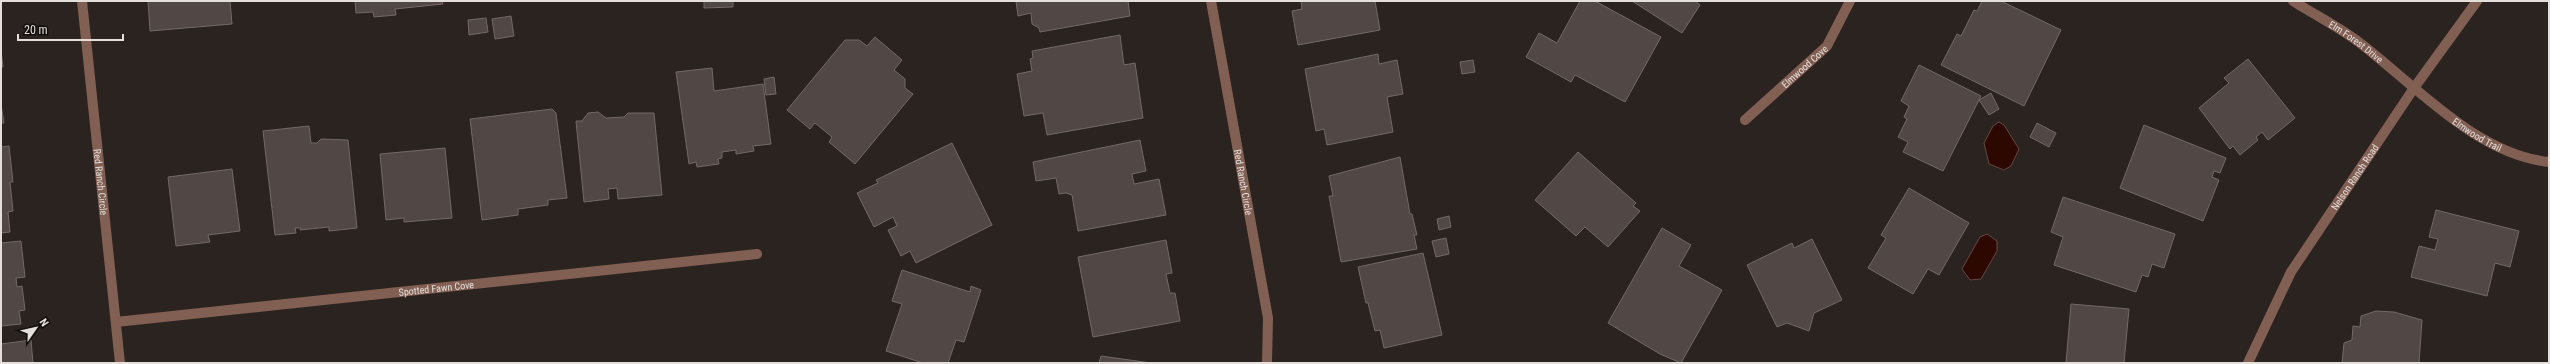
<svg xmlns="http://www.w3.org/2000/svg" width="2550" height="364" font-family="'Roboto Condensed',sans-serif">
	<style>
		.water { fill: #2d0800; stroke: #644842 }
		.building { fill: #514744; stroke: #736965 }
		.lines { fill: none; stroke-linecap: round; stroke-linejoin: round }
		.street { stroke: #825f53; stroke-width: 10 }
		.labels { text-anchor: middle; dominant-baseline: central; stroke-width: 3; stroke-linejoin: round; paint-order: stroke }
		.street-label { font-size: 10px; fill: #e5dfdc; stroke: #110d0b }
	</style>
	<rect width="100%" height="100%" fill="#2b231f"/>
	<path class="water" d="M1999 122 2004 125 2019 149 2011 166 2004 170 1989 164 1984 143 1993 126Z
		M1987 234 1997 241V251L1981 279 1970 280 1962 269 1980 237Z"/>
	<path class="building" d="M148 1H230L232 24 150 31Z
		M355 1H442L443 4 395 9 396 15 374 17 373 12 356 13Z
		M704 1H733V7L704 8Z
		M1016 1H1128L1130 16 1040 32 1039 28 1032 24 1031 13 1018 16Z
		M1301 1H1375L1380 30 1298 45 1292 11 1302 9Z
		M1580 1H1595L1661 37 1625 102 1575 75 1571 82 1526 57 1539 33 1557 43Z
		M1632 1H1695L1700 5 1682 33Z
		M1982 1H2001L2061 30 2024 106 1941 65 1957 34 1961 36 1974 10 1977 11Z
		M511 16 514 36 495 39 492 19Z
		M486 18 488 32 469 35 468 20Z
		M1120 35 1124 65 1135 63 1143 118 1047 135 1043 113 1024 116 1017 74 1032 71 1030 59 1033 58 1032 51Z
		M875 37 902 60 894 70 905 79V88L913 94 855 164 829 142 832 137 815 123 810 129 787 110 845 40H859L867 46Z
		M1 50 3 67H1Z
		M1378 54 1379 64 1397 60 1403 94 1387 97 1393 132 1327 145 1324 129 1316 131 1305 69Z
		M2248 59 2295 118 2268 140 2262 132 2256 137 2258 140 2240 155 2233 146 2230 149 2199 108 2229 83 2224 78Z
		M1473 60 1475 72 1462 74 1460 62Z
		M1919 65 1981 96 1943 171 1903 152 1908 142 1898 137 1907 119 1904 117 1909 106 1901 101Z
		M712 68 714 91 763 84 771 144 753 146 754 151 736 154V150L722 152V158L718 159 719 164 697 167 696 162 689 164 676 72Z
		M774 77 776 94 766 95 764 79Z
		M1991 93 1999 109 1989 115 1979 100Z
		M1 104 4 123H1Z
		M552 109 556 113 567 198 548 200V205L518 209V215L482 220 470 119Z
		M598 112 606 118 624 117 628 113H654L662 195 618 199 617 188 608 189 609 199 584 202 576 121H582L588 113Z
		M2037 123 2056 133 2049 147 2030 137Z
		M2144 125 2226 158 2220 173 2214 171 2212 177 2219 180 2203 221 2120 188Z
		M309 126 311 143H317L321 139 348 140 357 228 329 231V227L300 230 301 228H295L296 233 275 235 263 131Z
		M1140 140 1146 171 1132 174 1134 184 1159 179 1166 215 1078 231 1072 195 1066 193 1059 194 1056 178 1036 181 1033 162Z
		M952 143 992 225 916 263 910 251 901 256 888 230 897 226 893 217 874 227 857 193 878 183 876 180Z
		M9 146 13 182H10L13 211 8 212 10 232 1 233V147Z
		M445 148 452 218 404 222V218L386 220 380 154Z
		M1578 152 1636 203 1633 206 1640 211 1608 247 1585 227 1576 236 1535 200Z
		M1400 157 1410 214H1412L1417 235H1414L1417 249 1341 262 1329 196H1333L1329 176Z
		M232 169 240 231 208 235 210 242 176 246 168 177Z
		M1909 188 1969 223 1939 275 1928 269 1913 294 1868 268 1886 238 1881 235Z
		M2063 197 2175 234 2164 268 2152 264 2148 277 2142 275 2136 292 2054 265 2063 237 2051 232Z
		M2436 210 2519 231 2510 267 2495 263 2487 296 2411 277 2419 246 2435 250 2438 239 2429 237Z
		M1449 216 1451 227 1439 230 1437 219Z
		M1662 228 1691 245 1679 266 1722 290 1681 363 1660 354 1608 323Z
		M1446 238 1449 254 1436 257 1432 241Z
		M1812 239 1842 300 1814 313 1809 331 1787 323 1777 327 1747 265 1792 243 1794 248Z
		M1166 240 1172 273 1166 274 1170 293H1175L1180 321 1093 337 1078 257Z
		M21 241 25 277 16 278 17 287 22 286 25 310 19 311 21 324 1 326V243Z
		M1423 253 1442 335 1384 348 1380 330 1375 331 1368 303H1366L1358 267Z
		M902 270 970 292 971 286 981 290 964 342 956 340 948 363H923L886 351 902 304 892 301Z
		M2071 304 2129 309 2124 363H2066Z
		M2376 311 2394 312 2422 320 2419 363H2342L2344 343 2352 340 2353 326 2360 327 2361 316Z
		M31 340 33 363H1V344Z
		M1101 356 1151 363H1099Z"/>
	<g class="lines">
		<g class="street">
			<path id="s1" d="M82 1 120 363"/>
			<path id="s2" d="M1211 1 1268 318 1267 363"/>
			<path id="s3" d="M2293 1C2315 15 2339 27 2360 43 2415 85 2477 155 2549 162"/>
			<path id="s4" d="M1745 120 1827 46 1850 1"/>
			<path id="s5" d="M116 322 757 254"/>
			<path id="s6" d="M2248 363 2291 272 2414 88 2477 1"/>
		</g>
	</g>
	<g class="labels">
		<g class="street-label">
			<text stroke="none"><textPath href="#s3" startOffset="75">Elm Forest Drive</textPath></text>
			<text stroke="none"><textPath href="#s4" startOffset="80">Elmwood Cove</textPath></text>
			<text stroke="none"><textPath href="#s3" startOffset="228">Elmwood Trail</textPath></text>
			<text stroke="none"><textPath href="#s6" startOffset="215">Nelson Ranch Road</textPath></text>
			<text stroke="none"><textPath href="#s1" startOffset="182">Red Ranch Circle</textPath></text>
			<text stroke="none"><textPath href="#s2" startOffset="184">Red Ranch Circle</textPath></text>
			<text stroke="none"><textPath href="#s5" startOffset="322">Spotted Fawn Cove</textPath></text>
		</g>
	</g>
	<rect width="2550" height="364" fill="none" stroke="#e5dfdc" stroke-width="4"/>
	<g transform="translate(36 328) rotate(56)" stroke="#110d0b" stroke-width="3" paint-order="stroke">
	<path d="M0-3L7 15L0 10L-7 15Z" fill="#e5dfdc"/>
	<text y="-6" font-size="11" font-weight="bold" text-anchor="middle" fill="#e5dfdc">N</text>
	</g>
	<path d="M18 34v6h105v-6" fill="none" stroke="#e5dfdc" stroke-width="2"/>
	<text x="24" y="34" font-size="12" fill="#e5dfdc" stroke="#110d0b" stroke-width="3" paint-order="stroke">20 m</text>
</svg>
